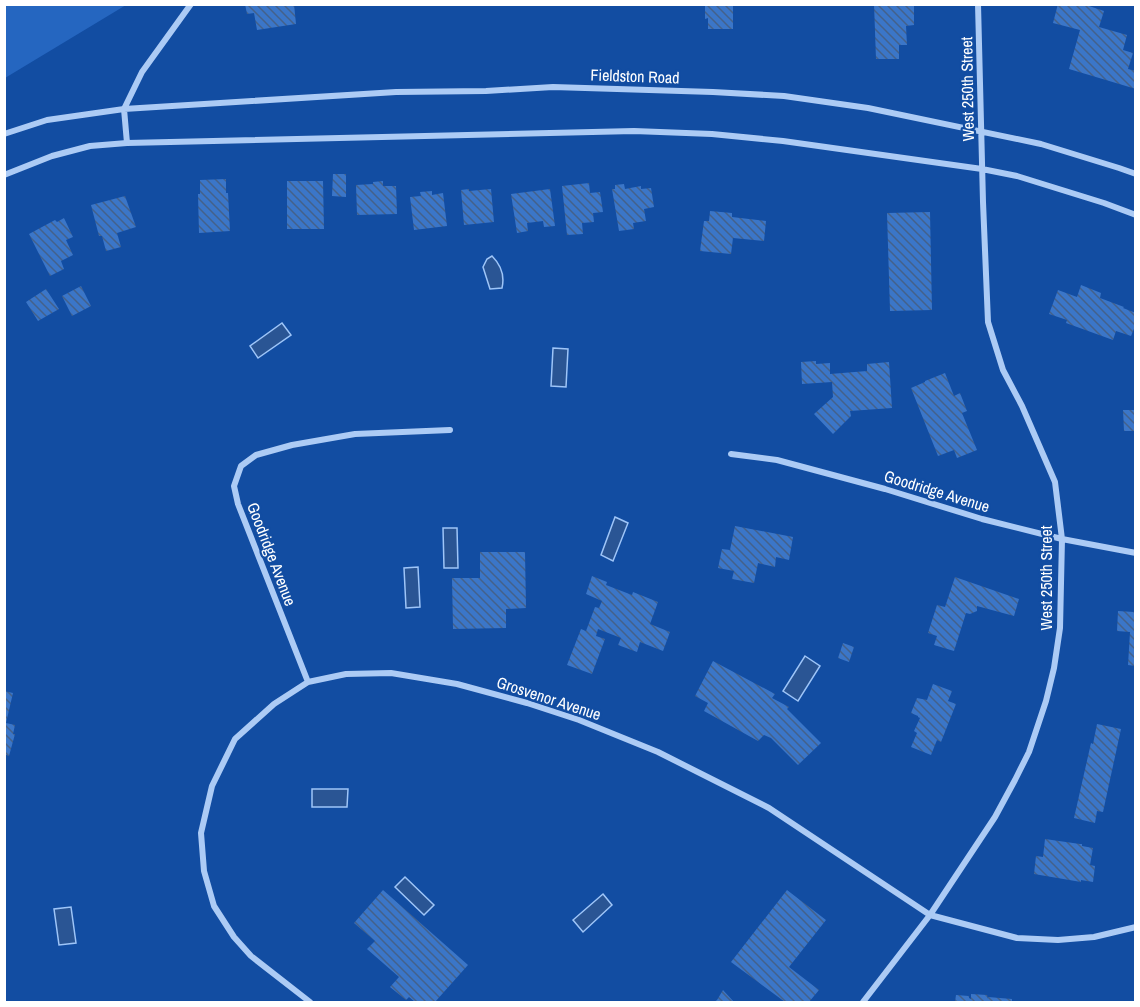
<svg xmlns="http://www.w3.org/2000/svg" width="1140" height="1007" font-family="'Archivo Narrow',sans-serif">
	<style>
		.green { fill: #2566c0 }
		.water { fill: #2a5594; stroke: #9ec5f8; stroke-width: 1.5 }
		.building { fill: url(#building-back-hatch) }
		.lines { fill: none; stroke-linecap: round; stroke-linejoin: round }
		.minor { stroke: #accbf5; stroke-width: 6 }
		.labels { text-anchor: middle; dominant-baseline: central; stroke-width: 4.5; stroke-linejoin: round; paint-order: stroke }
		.street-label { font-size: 16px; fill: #fff; stroke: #124da2 }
	</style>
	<defs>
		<pattern id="building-back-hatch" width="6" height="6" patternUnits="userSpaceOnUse" patternTransform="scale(1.5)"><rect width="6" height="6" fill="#3b76c8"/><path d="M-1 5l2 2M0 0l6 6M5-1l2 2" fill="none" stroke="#44618a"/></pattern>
	</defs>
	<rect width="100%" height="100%" fill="#124da2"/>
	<path class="green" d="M5 4H126V5L5 78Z"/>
	<path class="water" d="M492 256C501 265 505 275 502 288L490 289 483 267 487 259Z
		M282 323 291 335 258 358 250 346Z
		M553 348 568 349 566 387 551 386Z
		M615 517 628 523 613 561 601 555Z
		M443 528H457L458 568H444Z
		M418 567 420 607 406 608 404 568Z
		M805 656 820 666 798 701 783 691Z
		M312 789H348L347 807H312Z
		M405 877 434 905 424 915 395 887Z
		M603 894 612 905 583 932 573 920Z
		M71 907 76 943 59 945 54 909Z"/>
	<path class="building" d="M245 4H294L296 24 257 30 254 13 247 14Z
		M705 4H733V29H708V18L705 19Z
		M874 4H914V25L906 26 907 45H899V59H876Z
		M1058 4H1083L1104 11 1099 27 1127 35 1123 50 1133 53 1128 69 1136 71V89L1069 69 1080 30 1053 23Z
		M333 174H346V197L332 196Z
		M226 179V193H228L230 231 199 233 198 194H200V180Z
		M287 181H323L324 229H287Z
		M383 181V186H396L397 214 357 215 356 185 373 184V182Z
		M589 183 590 193 600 192 603 212 593 213 594 222 582 223 583 234 567 235 562 186Z
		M624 184 625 189 641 186V189L651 188 654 207 644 209 646 221 633 223 634 229 619 231 612 189H615V185Z
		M469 189V191L491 189 494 222 464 225 461 190Z
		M550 189 555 226 544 227 543 221 527 223 528 231 517 233 511 194Z
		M432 191V195L443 193 447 226 414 230 410 197 421 196 420 192Z
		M125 196 136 227 117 233 121 247 106 251 102 236H99L91 205Z
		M710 211 732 213V217L766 221 764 241 733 238 731 254 700 251 704 221H709Z
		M930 212 932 310 890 311 887 213Z
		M64 218 73 237 66 240 73 255 61 261 64 269 50 276 29 234 55 220 57 222Z
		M1081 285 1101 293 1100 298 1124 307 1123 308 1136 313V324L1131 336 1116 331 1113 340 1066 323 1067 320 1049 314 1058 290 1077 297Z
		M81 286 91 306 72 316 62 296Z
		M46 289 59 309 38 321 26 302Z
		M816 361V364L830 363V374L867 371V364L889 362 892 408 850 411 851 416 833 434 814 414 833 397 832 382 802 384 801 362Z
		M945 373 954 396 960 393 967 411 962 413 977 450 957 458 954 450 938 456 911 388 925 382V381Z
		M1123 410H1136V431H1124Z
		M735 526 793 537 789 560 776 557 775 567 758 563 754 583 732 579 734 571 718 568 722 549 730 550Z
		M480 552H525L526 608 506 609V628L453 629 452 578H480Z
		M592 576 607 582 606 585 632 595 633 592 658 602 650 624 670 632 663 651 640 642 637 652 618 645 621 638 598 629 596 636 605 639 592 674 567 665 581 629 586 631 595 607 599 608 602 601 586 594Z
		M955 577 1019 599 1014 616 977 606V611L970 614 966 613 954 651 934 645 937 636 928 633 937 605 945 607Z
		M1118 611 1134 612V613L1136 614V666L1128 665 1130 632 1117 631Z
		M843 643 854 647 849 662 838 658Z
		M713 661 775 694 772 698 789 707 787 709 821 743 798 765 771 738 764 735 758 741 704 711 708 703 695 696Z
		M933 684 952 691 948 701 956 704 941 742 937 740 931 755 911 747 917 733 914 731 920 718 918 717V716L911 713 917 698 927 700Z
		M4 691 13 693 6 723 15 725 13 734H15L9 756 4 754Z
		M1097 724 1121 729 1103 812 1097 811 1095 823 1074 818 1091 743 1093 744Z
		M1045 839 1080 844H1082V846L1093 848 1090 865 1095 866 1093 882 1081 880V882L1034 874 1036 856 1043 857Z
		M383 890 468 965 435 1002H415L409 997 406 1000 390 987 399 977 367 949 375 941 354 923Z
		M787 890 826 920 789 967 819 990 809 1002H785L731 962Z
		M723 990 734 1002H714L717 1000Z
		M971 994 987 995 988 999V997L1012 999V1002H955L956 995 969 996V998L971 999Z"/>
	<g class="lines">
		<path class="minor" d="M4 134 47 120 124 109 396 92 486 91 553 87 713 92 784 96 868 108 1041 144 1119 168 1136 174
			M127 143 124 109 142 72 191 4
			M4 175 52 156 90 146 127 143 634 131 712 134 783 141 982 169 1017 176 1104 203 1136 215
			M731 454 777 460 885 489 982 519 1062 539 1136 553
			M308 682 238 504 234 486 241 466 256 455 292 445 355 434 450 430
			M310 1002 251 956 234 937 214 906 204 871 201 833 212 786 235 739 274 704 308 682 346 674 391 673 457 684 527 703 579 720 658 752 769 808 930 915 1017 938 1058 940 1094 937 1136 927
			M863 1002 930 915 995 817 1015 780 1029 752 1046 701 1054 668 1060 628 1062 539 1055 482 1022 406 1003 370 988 322 983 202 978 4"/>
	</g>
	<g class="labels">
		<g class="street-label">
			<text transform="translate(635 76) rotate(2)">Fieldston Road</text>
			<text transform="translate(967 89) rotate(-91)">West 250th Street</text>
			<text transform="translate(937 491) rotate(17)">Goodridge Avenue</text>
			<text transform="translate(272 554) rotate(69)">Goodridge Avenue</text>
			<text transform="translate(1046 578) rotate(-90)">West 250th Street</text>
			<text transform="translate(549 698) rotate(18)">Grosvenor Avenue</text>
		</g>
	</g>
	<rect width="1140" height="1007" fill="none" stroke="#ffffff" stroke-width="12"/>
</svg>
